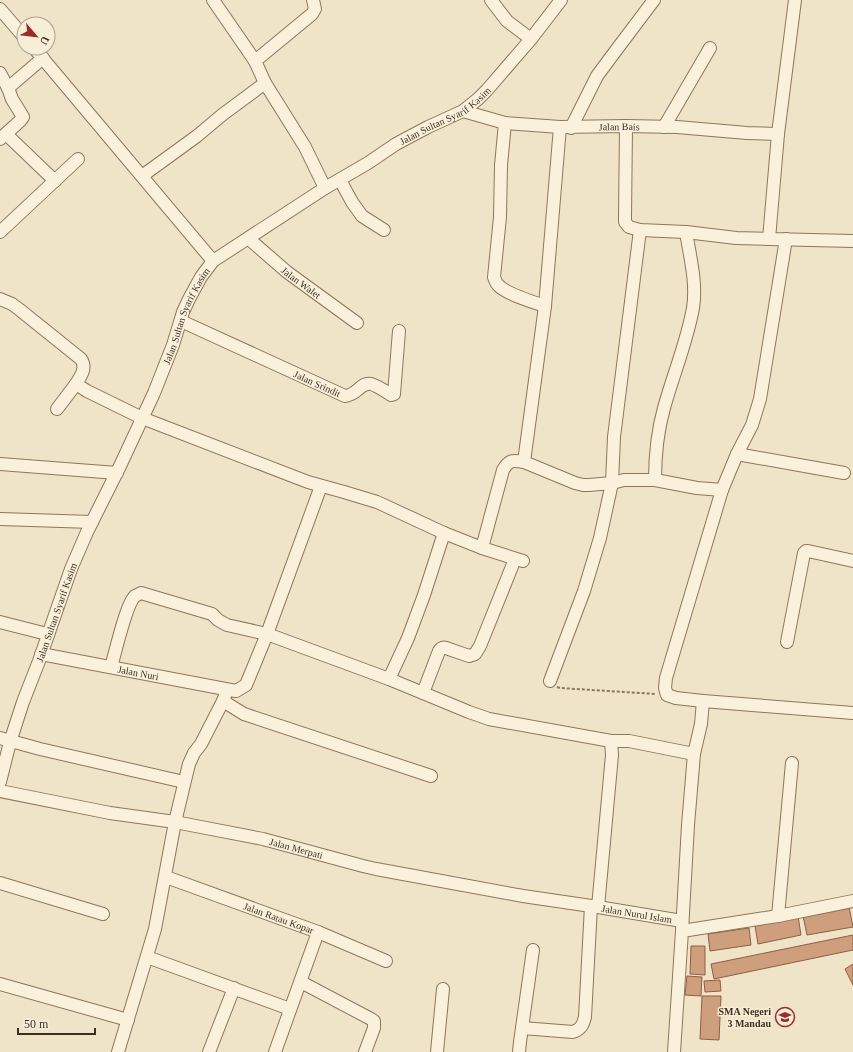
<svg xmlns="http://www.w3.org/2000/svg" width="853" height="1052" font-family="'Times New Roman',serif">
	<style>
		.building { fill: #cf9f7d; stroke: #8d5f41 }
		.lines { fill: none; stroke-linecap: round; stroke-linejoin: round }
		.minor-casing { stroke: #8d765c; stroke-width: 14 }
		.path { stroke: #8d765c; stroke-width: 2; stroke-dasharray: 3 2; stroke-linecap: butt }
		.minor { stroke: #faf1dc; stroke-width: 12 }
		.labels { text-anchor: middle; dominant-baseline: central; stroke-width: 3; stroke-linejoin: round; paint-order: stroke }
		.street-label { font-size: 10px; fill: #3d2e20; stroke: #f7eed8 }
		.poi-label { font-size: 10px; font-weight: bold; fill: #3d2e20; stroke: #f7eed8; text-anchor: end }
	</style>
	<rect width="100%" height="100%" fill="#f0e4c8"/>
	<path class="building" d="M849 907 853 927 807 935 803 916Z
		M798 916 801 935 758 944 755 926Z
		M749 928 751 945 710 951 708 934Z
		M853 935V950L714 979 711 964Z
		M691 946H705V975L690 974Z
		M853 964V985L845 969Z
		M687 976 702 977 701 996 685 995Z
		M720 980 721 991 705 992 704 981Z
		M702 996H721L719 1040 700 1039Z"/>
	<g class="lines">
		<g class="minor-casing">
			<g id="minor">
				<path d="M213 0 255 61"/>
				<path d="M313 0 315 9 312 14 255 61 265 83 305 147 325 188"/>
				<path d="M491 0 507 21 531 39"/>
				<path d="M795 0 778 134 769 239 853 241"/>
				<path d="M0 9 24 37"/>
				<path d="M34 48 213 261"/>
				<path d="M0 73 8 88"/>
				<path id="s1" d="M463 111 505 123 560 127 626 126 677 127 747 133 778 134"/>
				<path d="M505 123 501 165 500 217 494 277C495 280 496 283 498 285 506 294 533 302 545 306"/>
				<path d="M626 126 625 217V222L629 227 640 230 686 232 736 238 769 239"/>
				<path d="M560 127 545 306 524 462 575 483 583 485H589L612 483 624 480H655L697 488 722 490"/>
				<path d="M664 127 710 48"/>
				<path d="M571 128 597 76 614 53 654 0"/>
				<path d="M6 134 55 181"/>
				<path d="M0 139 20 121 23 117 12 99 8 88 43 58"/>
				<path d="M142 176 197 136 222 115 265 83"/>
				<path d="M340 180 352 202 362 216 384 230"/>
				<path d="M0 232 78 159"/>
				<path id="s2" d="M249 239 287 272 357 323"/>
				<path d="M0 299 12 304 20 310 81 359C87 368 81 376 76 384L87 391 142 418 308 482 344 492 377 502 444 533 482 548 523 561"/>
				<path id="s3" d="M181 321 345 396C358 395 360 382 371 384 378 386 385 391 391 395L394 394 399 331"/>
				<path d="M57 409 76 384"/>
				<path d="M737 454 844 473"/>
				<path d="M0 464 117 473"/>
				<path d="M655 480C655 454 657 433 664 408 673 375 687 342 693 308 697 283 690 257 686 232"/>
				<path d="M0 519 92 522"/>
				<path d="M482 548 503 470C509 460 512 460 524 462"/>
				<path d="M0 622 47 634"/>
				<path d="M787 642 804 553 806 551H808L853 561"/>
				<path id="s4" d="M41 654 236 691 246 685 267 634 389 679 469 712 489 719 611 741"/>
				<path d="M111 667C115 654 126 604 135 596 137 595 139 594 141 593L212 614 218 620 227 625 267 634 321 486"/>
				<path d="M389 679 408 638 424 595 444 533"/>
				<path d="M550 681 584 591 600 538 612 483 614 437 640 230"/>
				<path d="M226 693 223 701 244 714 431 776"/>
				<path d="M423 693 439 651C441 648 443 647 446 648L469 656 475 654 480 646 515 559"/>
				<path d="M703 701 676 698 667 695 665 688 666 678 722 490 737 454 752 425 760 399 786 239"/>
				<path d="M0 738 40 749 184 782"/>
				<path id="s5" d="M0 782 10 742 23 702 39 661 71 569 87 532 120 466 154 393 173 345 183 312 189 299 201 277 213 261 325 188 368 163 396 144 428 127 463 111 478 99 487 90 531 39 561 0"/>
				<path id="s6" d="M0 791 110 813 175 822 263 839 363 866 376 869 523 896 598 907 682 921"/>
				<path id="s7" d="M166 877 318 932 275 1052"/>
				<path d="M0 883 103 914"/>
				<path d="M598 907 612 755 611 741H629L694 754"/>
				<path d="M778 916 792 763"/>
				<path d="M682 931 688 825 694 754 701 724 703 701 853 713"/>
				<path d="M318 932 386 961"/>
				<path d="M147 957 290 1009"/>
				<path d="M301 982 371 1019 374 1021V1028L365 1052"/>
				<path d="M0 984 128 1020"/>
				<path d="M522 1028 573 1032C581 1029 583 1025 585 1017L591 906"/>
				<path d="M118 1052 155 929 175 822 189 764 194 753 201 744 223 701"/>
				<path d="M209 1052 234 988"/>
				<path d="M437 1052 443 989"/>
				<path d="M519 1052 520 1042 533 950"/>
				<path d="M674 1052 682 931 778 916 853 901"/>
			</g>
		</g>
		<path class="path" d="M557 687 560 688 656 694"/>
		<use href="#minor" class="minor"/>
	</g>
	<defs>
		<g id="school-ring" transform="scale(1)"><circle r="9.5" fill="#f7eed8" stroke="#9e2a2b" stroke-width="1.5"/><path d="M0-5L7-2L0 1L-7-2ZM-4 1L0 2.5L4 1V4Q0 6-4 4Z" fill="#9e2a2b"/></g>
	</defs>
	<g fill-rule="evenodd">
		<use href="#school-ring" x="785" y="1017"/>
	</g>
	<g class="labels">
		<g class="street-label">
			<text stroke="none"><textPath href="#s5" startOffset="839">Jalan Sultan Syarif Kasim</textPath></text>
			<text stroke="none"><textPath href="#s1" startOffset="158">Jalan Bais</textPath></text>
			<text stroke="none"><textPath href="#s2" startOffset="68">Jalan Walet</textPath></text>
			<text stroke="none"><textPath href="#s5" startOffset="503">Jalan Sultan Syarif Kasim</textPath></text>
			<text stroke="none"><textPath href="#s3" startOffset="150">Jalan Srindit</textPath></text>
			<text stroke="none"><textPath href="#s5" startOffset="179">Jalan Sultan Syarif Kasim</textPath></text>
			<text stroke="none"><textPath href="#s4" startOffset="99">Jalan Nuri</textPath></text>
			<text stroke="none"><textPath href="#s6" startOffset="302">Jalan Merpati</textPath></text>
			<text stroke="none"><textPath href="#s6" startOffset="649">Jalan Nurul Islam</textPath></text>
			<text stroke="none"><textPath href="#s7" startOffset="120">Jalan Ratau Kopar</textPath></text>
		</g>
		<g class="poi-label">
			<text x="771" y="1011">SMA Negeri<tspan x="771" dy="12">3 Mandau</tspan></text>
		</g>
	</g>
	<g transform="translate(36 36) rotate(118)"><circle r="19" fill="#f7eed8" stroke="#ada18e"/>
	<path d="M0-3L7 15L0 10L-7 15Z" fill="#9e2a2b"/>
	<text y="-6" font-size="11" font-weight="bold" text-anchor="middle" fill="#3d2e20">U</text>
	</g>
	<path d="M18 1028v6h77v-6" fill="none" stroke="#3d2e20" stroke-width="2"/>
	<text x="24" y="1028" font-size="12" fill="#3d2e20" stroke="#f7eed8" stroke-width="3" paint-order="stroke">50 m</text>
</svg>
